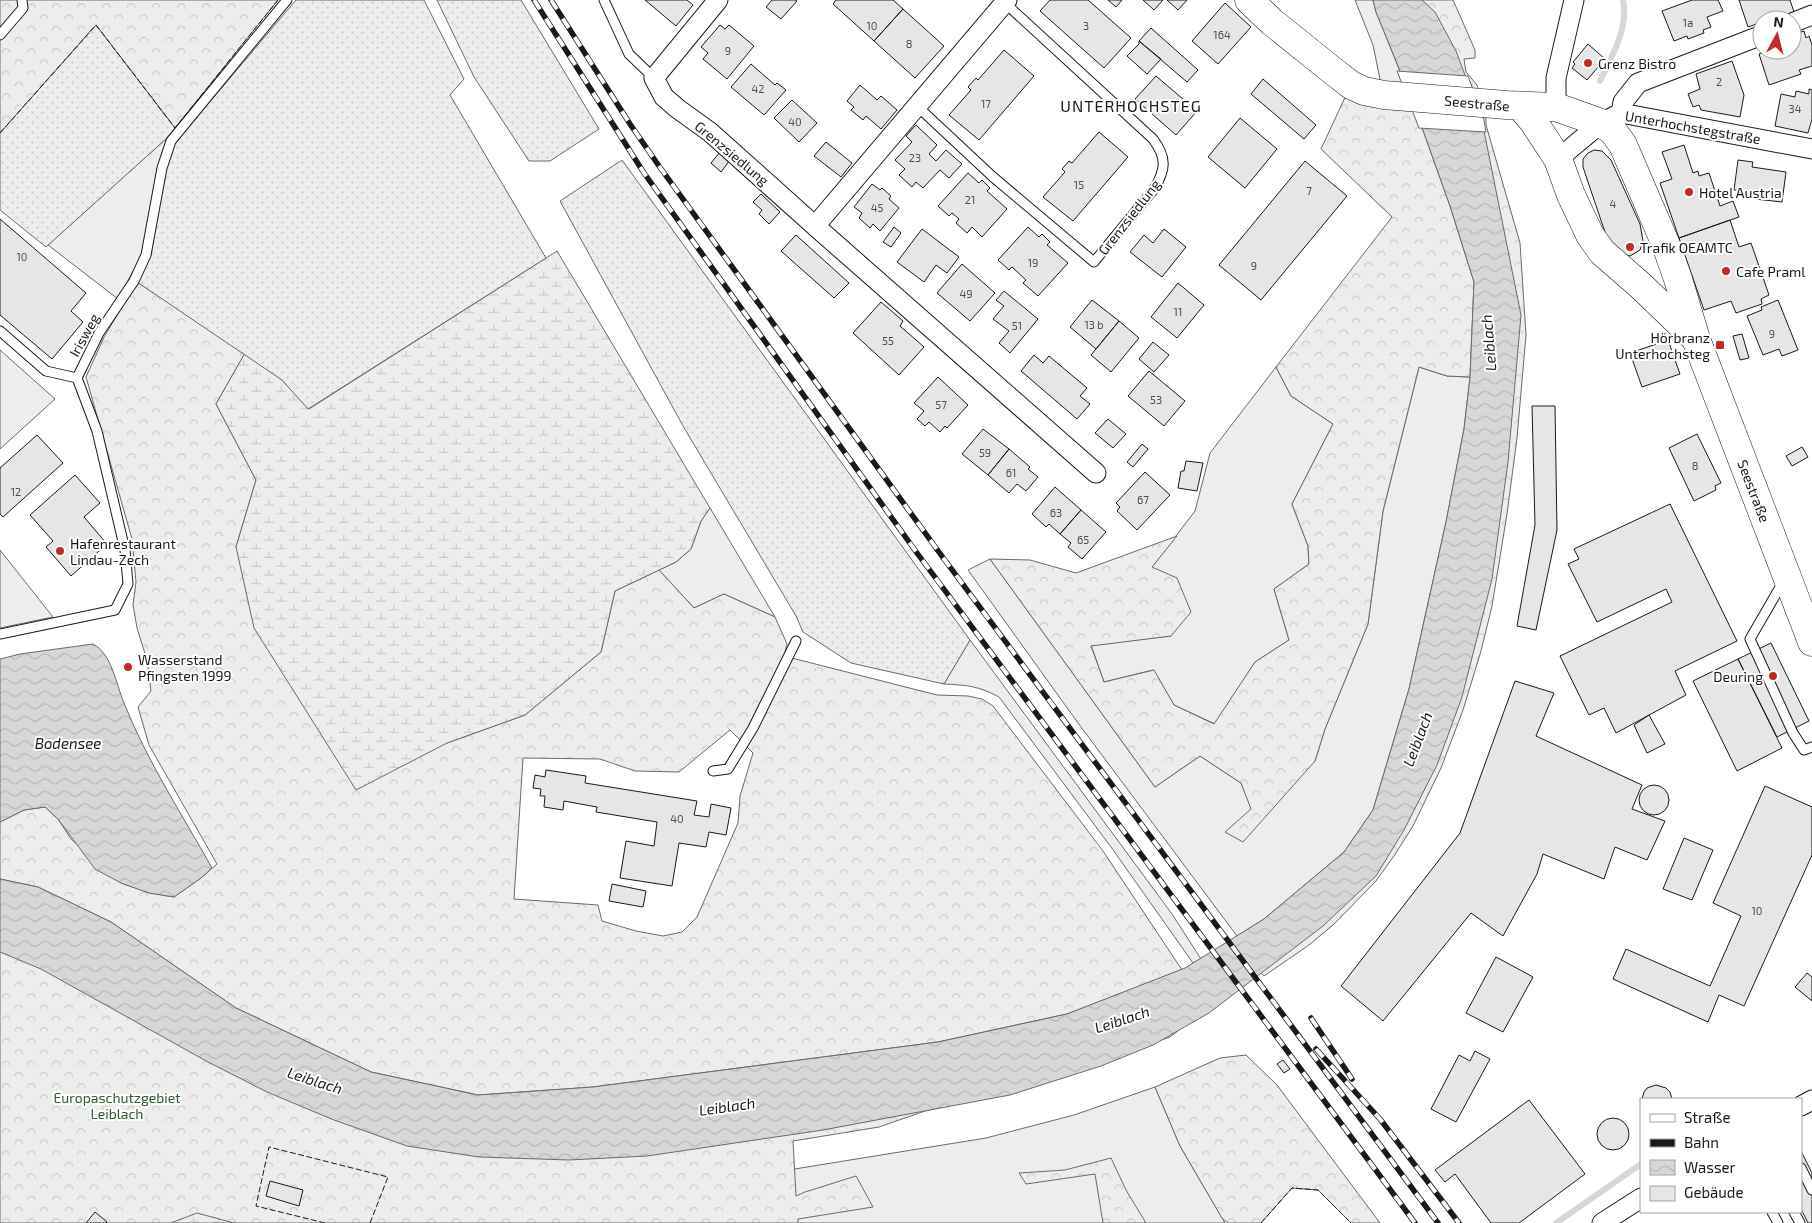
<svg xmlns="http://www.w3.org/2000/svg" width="1812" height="1223" font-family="'Exo 2',sans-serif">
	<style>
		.grass { fill: #ededed; stroke: #6a6a6a }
		.forest { fill: url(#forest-crowns); stroke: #6a6a6a; fill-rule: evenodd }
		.wetland { fill: url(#wetland-marsh); stroke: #6a6a6a }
		.garden { fill: url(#garden-dots); stroke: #6a6a6a }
		.water { fill: url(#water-waves); stroke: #6a6a6a }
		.pier { fill: #fff; stroke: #6a6a6a }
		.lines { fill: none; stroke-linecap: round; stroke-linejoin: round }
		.stream { stroke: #d7d7d7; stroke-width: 6 }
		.building { fill: #e6e6e6; stroke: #1a1a1a }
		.lane-casing { stroke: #1a1a1a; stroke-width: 11 }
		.street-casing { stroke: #1a1a1a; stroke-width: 21 }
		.primary-casing { stroke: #1a1a1a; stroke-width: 29 }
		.lane { stroke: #fff; stroke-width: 9 }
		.street { stroke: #fff; stroke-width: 19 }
		.primary { stroke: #fff; stroke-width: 28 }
		.rail-casing { stroke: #1a1a1a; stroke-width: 5.5 }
		.rail { stroke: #fff; stroke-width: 4; stroke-dasharray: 11; stroke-linecap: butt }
		.fence { stroke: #1a1a1a; stroke-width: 1; stroke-dasharray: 6 2.5; stroke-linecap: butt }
		.poi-dot { fill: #c62828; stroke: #fff; stroke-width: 2 }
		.labels { text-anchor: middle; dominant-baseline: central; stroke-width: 4; stroke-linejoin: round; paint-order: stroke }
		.number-label { font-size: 11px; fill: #4d4d4d }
		.poi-label { font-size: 14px; fill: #1a1a1a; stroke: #fff; text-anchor: start }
		.street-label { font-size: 14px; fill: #1a1a1a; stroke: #fff }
		.park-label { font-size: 14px; fill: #2b5a34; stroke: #fff }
		.water-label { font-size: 15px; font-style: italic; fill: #1a1a1a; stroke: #fff }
		.quarter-label { font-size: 16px; letter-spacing: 1px; fill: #1a1a1a; stroke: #fff }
	</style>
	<defs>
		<pattern id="forest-crowns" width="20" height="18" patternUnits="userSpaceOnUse" patternTransform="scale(1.25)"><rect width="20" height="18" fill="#ededed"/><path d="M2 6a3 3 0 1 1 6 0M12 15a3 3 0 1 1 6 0" fill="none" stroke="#cbcbcb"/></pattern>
		<pattern id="wetland-marsh" width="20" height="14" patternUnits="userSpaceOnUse" patternTransform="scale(1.25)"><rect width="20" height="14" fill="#ededed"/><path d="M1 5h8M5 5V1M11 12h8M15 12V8" fill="none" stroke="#cbcbcb"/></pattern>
		<pattern id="garden-dots" width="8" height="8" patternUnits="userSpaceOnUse" patternTransform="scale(1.25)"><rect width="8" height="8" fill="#ededed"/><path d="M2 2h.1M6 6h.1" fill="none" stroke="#cbcbcb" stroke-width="1.8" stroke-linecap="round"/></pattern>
		<pattern id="water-waves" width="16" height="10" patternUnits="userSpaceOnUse" patternTransform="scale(1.25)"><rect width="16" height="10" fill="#d7d7d7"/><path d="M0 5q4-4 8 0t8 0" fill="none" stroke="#b8b8b8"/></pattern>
	</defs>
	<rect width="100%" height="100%" fill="#fff"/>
	<path class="grass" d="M1355 0H1373L1376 12 1406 86 1381 84 1373 45Z
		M167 138 157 169 143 253 118 299 48 245Z
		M0 350 55 399 0 449Z
		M1276 367 1291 396 1333 424 1292 504 1308 546 1309 564 1274 589 1289 640 1255 662 1215 724 1174 705 1153 670 1104 682 1091 645 1171 636 1152 567 1195 511 1210 453Z
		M1419 367 1447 376 1470 377 1464 429 1446 522 1409 689 1373 810 1344 852 1264 919 1237 936 1078 723 968 570 990 559 1155 787 1200 756 1241 783 1252 809 1315 761 1325 729 1368 624 1383 511Z
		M710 508 775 617 724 594 694 608 659 570 676 562 691 549 701 521Z
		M0 550 53 617 0 628Z
		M970 640 1172 914 1201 959 1193 963 1111 847 999 697C979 686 966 685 944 684Z
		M1155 1087 1180 1146 1225 1223H610L776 1172 986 1138 1074 1115Z"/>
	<path class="forest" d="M0 0H278L175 128 96 25 0 133Z
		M1395 0H1453L1475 50V58L1464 59 1466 72 1477 85 1486 118V125L1520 243 1526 335 1517 438 1507 514 1492 606 1481 651 1463 710 1441 768 1413 826 1396 853 1376 881 1333 925 1309 945 1264 976 1258 970 1170 1037 1025 1088 925 1111 879 1127 793 1141 796 1196 805 1192 856 1176 873 1207 798 1219V1223H0V915L435 1117 902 1076 1239 957 1388 813 1491 330Z
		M1348 91 1414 105 1450 206 1474 282 1470 377 1447 376 1419 367 1383 511 1368 624 1325 729 1315 761 1243 842 1225 832 1251 809 1241 783 1200 756 1155 787 990 559 1030 560 1076 573 1177 536 1152 567 1177 578 1191 612 1171 636 1091 646 1104 682 1154 670 1174 705 1214 724 1255 662 1289 640 1274 589 1309 564 1308 546 1292 504 1333 424 1291 396 1276 367 1392 217 1321 149Z
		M137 282 245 353 216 404 256 480 236 547 447 743 525 715 601 652 615 591 659 570 694 608 724 594 775 617 787 644 784 656 937 695 968 696 982 699 993 706 1103 851 1182 970 1067 1014 938 1042 593 1087 478 1095 371 1072 236 1008 111 922 38 887 0 879V822L24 810 45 807 58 819 71 839 121 883 150 893 174 897 201 878 217 864 149 745 138 707 151 691 147 660 137 628 133 605 136 582 132 539 86 377 104 337ZM730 730 753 753 740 796 738 823 697 917 682 932 663 936 636 931 602 921 598 905 514 899 523 758 600 759 635 771 679 772Z
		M1246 1055 1277 1085 1380 1223H1351L1318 1190 1292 1188 1261 1223H1228L1222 1218 1180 1146 1155 1087 1220 1058Z
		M1111 1158 1126 1190 1146 1223H1103L1095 1174 1026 1184 1019 1173 1065 1170Z"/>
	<path class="wetland" d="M557 251 710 508 701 521 691 549 676 562 615 591 601 652 525 715 447 743 356 790 254 628 236 547 256 480 216 404 245 353 282 380 309 409Z
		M197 1213 234 1223H171Z"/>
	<path class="garden" d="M296 0H424L464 79 450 95 546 258 308 409 282 380 137 282 151 255 165 168 175 143Z
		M437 0H521L599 129 550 161H529L474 77Z
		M96 25 175 128 167 138 46 247 0 210V133Z
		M622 160 970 640 944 684 851 663 803 632 796 616 683 426 560 201Z"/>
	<path class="water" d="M1373 0H1422L1435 12 1456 51 1482 121 1521 315 1508 462 1492 579 1462 697 1437 765 1404 830 1376 876 1323 926 1209 1013 1153 1045 1101 1066 1010 1095 823 1130 647 1156 569 1160 479 1157 407 1146 334 1120 267 1092 208 1062 41 969 0 952V879L38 887 111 922 236 1008 371 1072 478 1095 593 1087 938 1042 1067 1014 1185 968 1264 919 1344 852 1373 810 1409 689 1446 522 1464 429 1470 377 1474 282 1450 206 1414 105 1376 12Z
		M93 644C112 654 116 684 124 703 147 761 182 814 212 868L201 878 174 897 149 893 121 883 95 869 58 819 45 807 24 810 0 822V659L20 654Z"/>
	<path class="pier" d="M1397 71 1468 76 1484 120 1486 132 1419 128Z"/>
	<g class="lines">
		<path class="stream" d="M1600 81C1612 56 1629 28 1623 0
			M1556 1223 1641 1164"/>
	</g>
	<path class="building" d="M645 0H687L693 5 676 26Z
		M772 0H795L797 1 781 19 766 7Z
		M836 0H893L903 9 874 41 833 4Z
		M1050 0H1088L1131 38 1104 68 1040 11Z
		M1108 0H1122L1116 7Z
		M1143 0H1163L1154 10Z
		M1167 0H1187L1178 10Z
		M1692 0H1718L1723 11 1707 17 1711 27 1703 30 1704 33 1688 39 1687 36 1674 41 1662 11Z
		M1739 0H1790L1794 12 1769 20H1762V22L1748 27Z
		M1225 3 1251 27 1218 64 1192 41Z
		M903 9 944 46 915 78 874 41Z
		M720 25 725 29 729 25 754 46 727 79 703 59 708 53 701 47Z
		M1151 28 1198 70 1187 82 1139 41Z
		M1804 31 1806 38 1809 36 1812 45V66L1799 70 1801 74 1769 85 1759 54 1771 50H1792V43H1793L1792 35Z
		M1139 41 1161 59 1147 74 1127 56 1139 44Z
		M1588 44 1605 59 1587 80 1572 68 1575 64 1573 62Z
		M1004 50 1034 76 979 140 949 115 971 90 968 87 976 78 978 80Z
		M1732 61 1744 95 1740 117 1701 110 1699 105 1693 107 1688 94 1700 89 1696 74Z
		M751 64 775 85 777 83 786 90 764 115 731 87Z
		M1156 76 1197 111 1176 135 1135 99Z
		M1263 79 1316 125 1304 139 1251 94Z
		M860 85 877 100 881 96 897 110 881 129 866 116 863 120 851 110 854 107 847 101Z
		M1809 89 1812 90V119L1808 133 1775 126 1781 94 1795 97 1796 91 1809 94Z
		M792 100 817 123 799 142 774 118Z
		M1240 118 1277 149 1245 188 1208 157Z
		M916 125 937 145 929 154 936 161 946 150 962 164 949 178 940 170 923 188 916 182 912 187 899 175 905 169 895 160 912 142 906 136Z
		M1099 132 1128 157 1073 221 1043 197 1065 172 1062 169 1069 161 1072 163Z
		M826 142 852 163 841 177 814 156Z
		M1684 145 1693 173 1698 171 1699 176 1709 173 1720 206 1733 201 1739 217 1679 238 1660 183 1672 179 1662 152Z
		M1594 150 1602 151 1611 160 1640 224 1643 241 1640 250 1630 256 1616 253 1608 241 1588 182 1583 167V159L1588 153Z
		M720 152 730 160 721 172 711 163Z
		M1738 160 1753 162 1752 167 1786 172 1782 202 1755 199 1756 193 1734 190Z
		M1305 161 1347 196 1261 300 1219 265Z
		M968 173 979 183 982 180 990 188 987 191 1007 209 982 237 972 227 967 233 956 223 959 219 952 213 949 216 938 206Z
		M872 184 880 190 882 188 891 196 889 199 899 208 880 231 873 224 870 228 859 218 862 213 854 207Z
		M761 194 780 212 769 224 759 214 762 210 753 202Z
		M0 219 86 293 71 311 83 322 52 359 0 315Z
		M1730 220 1739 247 1751 243 1769 295 1761 299 1762 304 1736 313 1731 301 1704 310 1679 238Z
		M894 227 901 233 891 247 883 242Z
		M1028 227 1039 237 1042 234 1050 242 1047 245 1068 263 1038 296 1023 283 1026 280 1012 267 1009 270 998 260Z
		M922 229 959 257 947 273 936 265 924 282 897 262Z
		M1164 229 1186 247 1162 277 1130 252 1144 235 1153 243Z
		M796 235 849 283 834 298 781 251Z
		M962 264 995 293 970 321 937 293Z
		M1178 283 1204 305 1177 338 1151 317Z
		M1004 291 1038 319 1010 353 999 343 1009 331 993 319 1004 306 996 300Z
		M1092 300 1119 321 1096 349 1070 327Z
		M1778 300 1798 350 1782 356 1779 349 1763 355 1747 316 1762 310 1761 307Z
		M881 302 903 321 900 326 924 347 899 375 853 333Z
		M1119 321 1139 338 1111 372 1091 355Z
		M1742 334 1749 358 1740 360 1733 336Z
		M1668 340 1680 374 1642 387 1630 353Z
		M1153 342 1169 355 1154 372 1139 359Z
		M1034 355 1043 363 1049 356 1087 388 1080 396 1090 404 1077 419 1021 371Z
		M1149 371 1185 401 1164 426 1128 396Z
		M938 377 968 405 947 428 945 426 940 432 929 422 925 426 917 419 924 411 914 403Z
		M1532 406H1555L1557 530 1536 630 1517 626 1535 525Z
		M1108 419 1126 434 1113 448 1095 433Z
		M983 429 1009 449 988 475 962 454Z
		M1697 434 1721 483 1715 486 1716 490 1694 501 1669 448Z
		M37 435 63 463 3 517 0 514V468Z
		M1142 444 1148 449 1133 467 1127 462Z
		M1802 447 1808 457 1792 466 1786 456Z
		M1009 449 1030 467 1028 469 1038 477 1026 491 1017 484 1009 493 988 475Z
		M1186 461 1203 463 1197 491 1178 488 1181 471H1184Z
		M1145 472 1170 495 1137 530 1117 511 1120 507 1116 503Z
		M75 475 100 503 84 517 107 544 71 576 46 547 53 541 30 515Z
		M1055 487 1081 510 1060 534 1049 524 1046 527 1032 514Z
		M1670 504 1737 641 1675 671 1686 695 1616 733 1604 708 1589 715 1560 656 1672 602 1666 589 1597 622 1568 564 1579 559 1574 549Z
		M1081 510 1106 532 1082 559 1068 547 1071 543 1060 534Z
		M1771 643 1809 721 1777 737 1738 659Z
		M1738 659 1782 748 1737 771 1693 681Z
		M1515 681 1554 693 1536 736 1642 785 1632 809 1665 821 1647 860 1615 847 1604 879 1543 854 1537 874 1503 936 1471 913 1383 1021 1341 986 1460 833Z
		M1649 715 1665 744 1647 753 1634 725Z
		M546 770 586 776 585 783 697 801 694 815 709 817 711 804 731 808 726 835 709 832 706 847 679 843 672 886 620 878 626 841 654 846 657 822 596 812 597 807 564 801 563 810 544 807 545 796H540L541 789 533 788 535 775 545 777Z
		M1639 800a15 15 0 1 1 30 0a15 15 0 1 1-30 0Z
		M1765 786 1812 807V855L1744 1006 1719 995 1708 1022 1613 979 1626 949 1710 986 1741 916 1713 903Z
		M1684 838 1713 850 1692 900 1663 889Z
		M612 884 646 891 643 907 609 901Z
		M1496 957 1533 977 1503 1032 1466 1013Z
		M1807 973 1812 977V1001L1795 987Z
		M1475 1051 1490 1059 1456 1122 1431 1109 1459 1055 1470 1061Z
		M1283 1060 1290 1069 1284 1073 1277 1064Z
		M1656 1085 1666 1088 1670 1092 1672 1099H1642L1644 1092 1647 1088Z
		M1529 1100 1585 1174 1519 1223H1491L1455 1174 1445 1182 1435 1170Z
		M1597 1134a16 16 0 1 1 32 0a16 16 0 1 1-32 0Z
		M1801 1151 1812 1173V1223H1808L1801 1209Z
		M270 1181 303 1190 299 1206 266 1196Z
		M95 1212 107 1222 106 1223H86Z"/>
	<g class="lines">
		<g class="lane-casing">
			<path id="lane" d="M604 0 629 54 654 78
				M0 35 23 8 22 0
				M917 106 993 177 1094 262 1154 189C1166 169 1167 158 1153 139L1005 3
				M0 331 46 371 77 378
				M1783 582 1750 639 1793 733 1804 750 1812 747
				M0 634 115 610 128 584 125 550 97 431 77 378 99 333 134 281 146 255 162 168 171 141 287 0
				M713 771 728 769 753 728 796 641
				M1801 1168 1812 1190
				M1772 1212 1778 1223
				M1794 1212 1800 1223"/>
		</g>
		<g class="street-casing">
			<path id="street" d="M718 0 654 78 664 97 678 109 710 132 815 226 1007 0
				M1792 23 1812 15
				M1556 107V78L1574 0
				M1621 113 1623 102 1638 83 1762 35
				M1558 159 1601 123 1621 113 1812 149
				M815 226 1096 473
				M1801 1106 1812 1100
				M1602 1223 1641 1198"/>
		</g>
		<g class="primary-casing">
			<path id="primary" d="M1249 0 1272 22 1333 71 1351 85 1364 91 1384 95 1506 105 1556 107 1601 123 1613 131 1623 145 1666 245 1678 279 1696 339 1812 642
				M1521 107 1533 121 1558 159 1571 195 1590 235 1602 252 1641 286 1695 338"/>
		</g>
		<use href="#lane" class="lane"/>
		<use href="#street" class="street"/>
		<use href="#primary" class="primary"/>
		<g class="rail-casing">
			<path id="rail" d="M534 0 644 173 917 553 1415 1223
				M551 0 630 124 659 166 944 559 1438 1223
				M1311 1018 1352 1079
				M1316 1049 1380 1119 1459 1223"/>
		</g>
		<use href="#rail" class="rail"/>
		<path class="fence" d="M0 133 96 25 175 128 278 0
			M325 1223 256 1206 269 1147 388 1177 370 1223
			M1261 1223 1292 1188 1318 1190 1351 1223"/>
	</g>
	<g class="poi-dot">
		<circle cx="1588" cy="63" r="5"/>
		<circle cx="1689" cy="192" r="5"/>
		<circle cx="1630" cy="247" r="5"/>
		<circle cx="1726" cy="271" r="5"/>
		<rect x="1715" y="340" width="10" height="10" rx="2.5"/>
		<circle cx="60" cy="551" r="5"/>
		<circle cx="128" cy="667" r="5"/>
		<circle cx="1773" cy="676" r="5"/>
	</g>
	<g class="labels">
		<g class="number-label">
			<text x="1688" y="22">1a</text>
			<text x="872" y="25">10</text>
			<text x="1086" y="25">3</text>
			<text x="1222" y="34">164</text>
			<text x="909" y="43">8</text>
			<text x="728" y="50">9</text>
			<text x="1719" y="81">2</text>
			<text x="758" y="88">42</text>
			<text x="986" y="103">17</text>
			<text x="1795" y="108">34</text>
			<text x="795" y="121">40</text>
			<text x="915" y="157">23</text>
			<text x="1079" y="184">15</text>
			<text x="1309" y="190">7</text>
			<text x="970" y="199">21</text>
			<text x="1613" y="203">4</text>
			<text x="877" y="207">45</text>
			<text x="22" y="256">10</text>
			<text x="1033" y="262">19</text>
			<text x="1254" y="265">9</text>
			<text x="966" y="293">49</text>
			<text x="1178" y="311">11</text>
			<text x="1094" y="324">13 b</text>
			<text x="1017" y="325">51</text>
			<text x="1772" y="333">9</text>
			<text x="888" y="340">55</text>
			<text x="1156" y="399">53</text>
			<text x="941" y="404">57</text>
			<text x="985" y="452">59</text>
			<text x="1695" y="465">8</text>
			<text x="1011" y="472">61</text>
			<text x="16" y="491">12</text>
			<text x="1143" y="499">67</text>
			<text x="1056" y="512">63</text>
			<text x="1083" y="539">65</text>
			<text x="677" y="818">40</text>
			<text x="1757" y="910">10</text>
		</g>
		<g class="poi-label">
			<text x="1598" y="63">Grenz Bistro</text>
			<text x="1699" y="192">Hotel Austria</text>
			<text x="1640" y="247">Trafik OEAMTC</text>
			<text x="1736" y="271">Cafe Praml</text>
			<text x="1710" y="337" text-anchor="end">Hörbranz<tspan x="1710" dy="16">Unterhochsteg</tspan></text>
			<text x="70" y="543">Hafenrestaurant<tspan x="70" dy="16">Lindau-Zech</tspan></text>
			<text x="138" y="659">Wasserstand<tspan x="138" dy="16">Pfingsten 1999</tspan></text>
			<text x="1763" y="676" text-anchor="end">Deuring</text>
		</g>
		<g class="street-label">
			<text transform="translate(1477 103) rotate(5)">Seestraße</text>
			<text transform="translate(1693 127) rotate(10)">Unterhochstegstraße</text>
			<text transform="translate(732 153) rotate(40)">Grenzsiedlung</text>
			<text transform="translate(1129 217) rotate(-52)">Grenzsiedlung</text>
			<text transform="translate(84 335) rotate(-61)">Irisweg</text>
			<text transform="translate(1754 491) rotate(69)">Seestraße</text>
		</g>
		<g class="park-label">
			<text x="117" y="1097">Europaschutzgebiet<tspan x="117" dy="16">Leiblach</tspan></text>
		</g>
		<g class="water-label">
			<text transform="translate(1488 343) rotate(-95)">Leiblach</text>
			<text transform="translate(1417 739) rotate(-69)">Leiblach</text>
			<text x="68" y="743">Bodensee</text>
			<text transform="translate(1122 1019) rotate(-18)">Leiblach</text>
			<text transform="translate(315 1080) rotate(18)">Leiblach</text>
			<text transform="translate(727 1106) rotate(-8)">Leiblach</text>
		</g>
		<g class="quarter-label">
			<text x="1131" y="105">UNTERHOCHSTEG</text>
		</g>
	</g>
	<rect x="1640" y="1098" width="162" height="115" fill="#ffffff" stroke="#a3a3a3"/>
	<rect x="1650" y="1114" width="25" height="8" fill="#ffffff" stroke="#a3a3a3"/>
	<text x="1684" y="1123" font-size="15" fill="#1a1a1a">Straße</text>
	<rect x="1650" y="1139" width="25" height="8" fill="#1a1a1a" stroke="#a3a3a3"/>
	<text x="1684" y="1148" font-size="15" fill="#1a1a1a">Bahn</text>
	<rect x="1650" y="1160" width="25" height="15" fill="url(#water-waves)" stroke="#a3a3a3"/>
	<text x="1684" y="1173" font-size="15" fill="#1a1a1a">Wasser</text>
	<rect x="1650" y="1186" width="25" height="15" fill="#e6e6e6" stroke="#a3a3a3"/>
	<text x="1684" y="1198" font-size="15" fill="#1a1a1a">Gebäude</text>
	<g transform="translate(1777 35) rotate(7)"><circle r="24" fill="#ffffff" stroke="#a3a3a3"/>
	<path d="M0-4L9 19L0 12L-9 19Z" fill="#c62828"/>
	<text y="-8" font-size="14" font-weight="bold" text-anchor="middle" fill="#1a1a1a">N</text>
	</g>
</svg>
